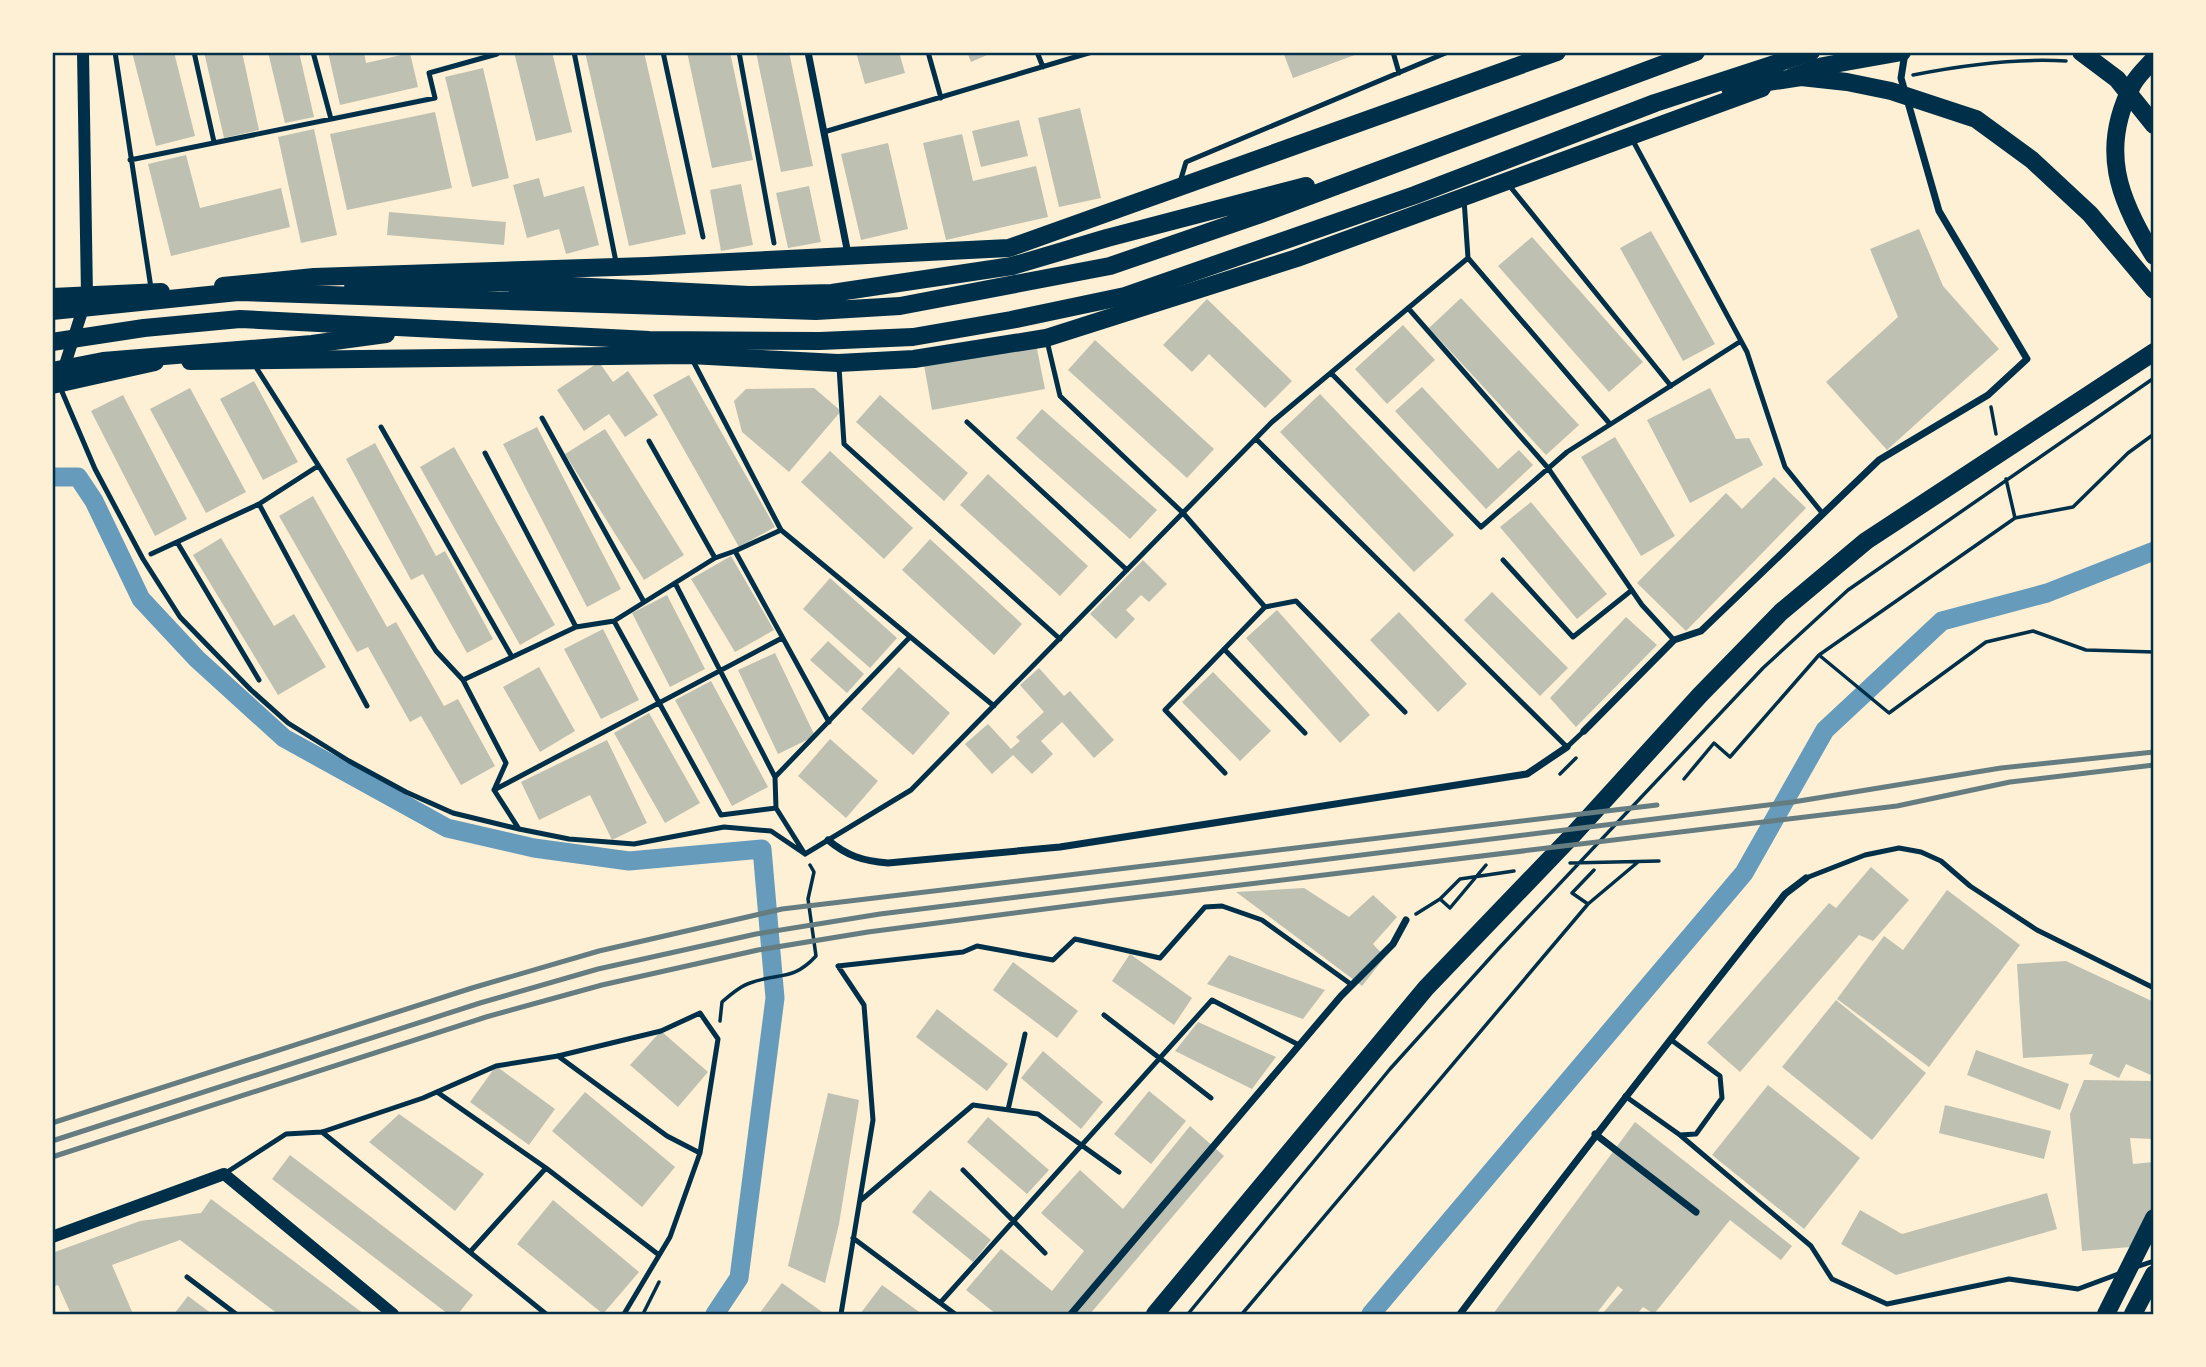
<svg xmlns="http://www.w3.org/2000/svg" width="2206" height="1367" font-family="Overpass,sans-serif">
	<style>
		.lines { fill: none; stroke-linecap: round; stroke-linejoin: round }
		.canal { stroke: #669bbc; stroke-width: 19 }
		.building { fill: #bec0b2 }
		.path { stroke: #003049; stroke-width: 3.5 }
		.service { stroke: #003049; stroke-width: 5 }
		.minor { stroke: #003049; stroke-width: 7 }
		.tertiary { stroke: #003049; stroke-width: 12 }
		.primary { stroke: #003049; stroke-width: 18 }
		.trunk { stroke: #003049; stroke-width: 18 }
		.rail { stroke: #657d81; stroke-width: 5 }
		.neatline { fill: none; stroke: #003049; stroke-width: 2.5 }
	</style>
	<rect width="100%" height="100%" fill="#fdf0d5"/>
	<g class="lines">
		<path class="canal" d="M52 477H78L94 501 141 599 197 659 284 738 447 828 534 848 629 861 762 849 775 998 739 1278 715 1314
			M1371 1314 1744 873 1825 730 1942 621 2047 593 2154 551"/>
	</g>
	<path class="building" d="M132 52H174L195 136 156 146Z
		M204 52H242L259 130 224 138Z
		M268 52H299L314 117 285 123Z
		M328 52H364L366 63 410 53 418 87 340 105Z
		M514 52H552L572 132 536 141Z
		M585 52H644L686 234 629 246Z
		M687 52H730L753 160 712 168Z
		M756 52H789L813 166 781 172Z
		M856 52H899L905 73 865 84Z
		M967 52H994L971 62Z
		M1283 52H1360V53L1293 78Z
		M483 68 509 178 472 187 445 77Z
		M1080 108 1101 198 1059 207 1038 118Z
		M435 112 452 188 347 210 330 134Z
		M1019 120 1028 156 981 167 972 131Z
		M314 129 337 235 301 243 278 137Z
		M962 134 973 181 1036 166 1048 217 946 240 923 143Z
		M888 143 908 229 861 240 841 154Z
		M186 155 200 208 281 188 290 227 171 256 148 164Z
		M539 178 544 197 584 186 599 245 566 254 559 229 527 238 513 185Z
		M741 184 753 245 721 251 710 190Z
		M809 186 821 242 788 248 776 193Z
		M389 212 506 222 504 245 387 235Z
		M1919 229 1943 286 1999 349 1887 450 1826 382 1898 317 1870 249Z
		M1651 231 1715 344 1683 361 1620 248Z
		M1532 237 1643 362 1609 392 1498 266Z
		M1461 298 1579 425 1546 455 1429 328Z
		M1207 299 1292 381 1265 408 1209 354 1192 372 1163 345Z
		M1403 325 1435 360 1387 404 1355 369Z
		M1095 340 1214 449 1187 478 1068 370Z
		M1036 344 1045 389 932 410 924 365Z
		M599 362 613 382 628 371 658 415 625 437 609 414 584 431 557 390Z
		M689 375 775 527 739 547 653 395Z
		M254 381 298 462 263 480 220 399Z
		M1422 387 1498 469 1519 450 1533 465 1486 509 1395 411Z
		M190 388 246 492 206 513 150 409Z
		M814 388 841 411 789 472 742 432 734 401 746 389Z
		M1710 388 1736 439 1749 438 1763 465 1690 503 1647 420Z
		M1320 394 1454 535 1414 572 1280 432Z
		M123 395 187 519 155 536 91 411Z
		M880 395 968 473 944 501 856 422Z
		M1042 409 1157 510 1130 539 1016 438Z
		M537 427 621 589 587 607 503 444Z
		M605 429 684 555 644 580 565 454Z
		M1615 437 1675 536 1641 556 1581 457Z
		M375 443 436 556 445 551 493 639 467 653 423 574 411 580 346 459Z
		M454 447 555 625 520 645 420 467Z
		M830 451 913 528 884 559 801 482Z
		M988 474 1088 566 1060 596 960 505Z
		M1774 477 1806 508 1686 631 1637 583 1726 493 1742 509Z
		M313 496 387 627 396 622 444 706 458 699 495 766 461 785 421 716 410 722 368 647 357 652 279 516Z
		M1531 502 1607 594 1577 619 1500 527Z
		M221 538 274 626 294 614 326 667 278 695 193 555Z
		M930 539 1022 624 994 655 902 570Z
		M731 556 774 630 735 652 691 579Z
		M1143 560 1167 584 1149 602 1141 595 1126 610 1135 619 1116 639 1090 614Z
		M830 578 897 638 870 668 803 609Z
		M1492 592 1568 668 1540 696 1464 620Z
		M667 595 705 669 670 687 632 613Z
		M1277 610 1370 715 1340 743 1246 638Z
		M1399 612 1467 684 1438 712 1370 640Z
		M1626 617 1657 645 1576 727 1550 698Z
		M603 629 639 700 601 719 564 649Z
		M828 641 864 674 847 693 810 660Z
		M775 653 815 736 778 754 738 670Z
		M539 667 575 731 540 752 503 687Z
		M899 667 950 713 913 755 861 709Z
		M1039 668 1064 696 1070 691 1114 740 1094 758 1062 722 1041 741 1053 754 1032 774 1013 755 992 774 965 744 988 724 1011 749 1020 741 1016 737 1044 712 1020 685Z
		M1213 672 1271 731 1240 761 1182 702Z
		M711 681 768 787 732 806 675 700Z
		M649 713 700 803 665 823 614 733Z
		M830 739 878 781 846 818 798 776Z
		M607 740 647 823 612 840 590 795 539 820 521 782Z
		M1871 867 1909 900 1873 941 1859 935 1740 1072 1707 1043 1829 903 1836 908Z
		M1304 888 1349 917 1373 895 1397 917 1373 944 1385 957 1362 986 1236 892Z
		M1947 890 2020 945 1929 1067 1837 999 1884 936 1903 950Z
		M1130 954 1192 998 1174 1025 1112 981Z
		M1229 955 1325 990 1303 1019 1207 984Z
		M2066 961 2154 1002 2153 1076 2126 1064 2119 1078 2089 1064 2093 1054 2023 1058 2017 964Z
		M1013 962 1078 1011 1057 1038 993 990Z
		M1836 1000 1926 1073 1872 1140 1782 1067Z
		M937 1009 1008 1064 987 1091 916 1037Z
		M1198 1022 1276 1057 1252 1089 1175 1051Z
		M661 1031 708 1072 678 1107 630 1065Z
		M1976 1050 2069 1084 2060 1110 1967 1075Z
		M1043 1051 1103 1102 1081 1129 1021 1078Z
		M496 1066 555 1109 529 1145 470 1102Z
		M2084 1080 2154 1081V1139L2130 1138 2133 1164 2154 1162V1245L2082 1251 2070 1114Z
		M1768 1085 1860 1158 1804 1229 1712 1155Z
		M1149 1091 1186 1121 1151 1164 1114 1134Z
		M585 1092 675 1167 642 1207 552 1131Z
		M828 1093 859 1100 839 1224 825 1283 788 1266Z
		M1945 1105 2051 1131 2044 1159 1939 1133Z
		M399 1114 484 1174 455 1211 369 1142Z
		M988 1117 1049 1170 1027 1194 967 1142Z
		M1635 1122 1792 1246 1781 1260 1730 1220 1654 1314 1643 1307 1637 1314H1602L1623 1290 1618 1286 1596 1314H1493Z
		M1190 1126 1224 1156 1090 1314H996L966 1290 1001 1249 1052 1291 1084 1251 1041 1213 1080 1170 1123 1209Z
		M290 1155 473 1295 458 1314H448L272 1179Z
		M930 1190 991 1240 973 1262 912 1212Z
		M2047 1193 2057 1229 1896 1275 1841 1244 1860 1210 1902 1234Z
		M211 1199 364 1314H278L180 1240 112 1265 133 1314H71L58 1285 52 1287V1253L140 1221 201 1213Z
		M553 1200 639 1272 603 1314 517 1244Z
		M782 1283 825 1314H759Z
		M882 1285 922 1314H860Z
		M188 1296 212 1314H174Z"/>
	<g class="lines">
		<path class="path" d="M1913 75C1963 65 2015 58 2066 61
			M1991 407 1996 434
			M2006 479 2015 518
			M1819 655 1889 713 1986 642 2033 631 2086 650 2154 652
			M1560 774 1576 758
			M1684 779 1714 743 1730 757 1819 655 2015 518 2073 507 2128 453 2154 434
			M1570 863 1659 861
			M1440 899 1450 908 1486 865
			M1588 904 1572 893 1594 870
			M1416 914 1440 899 1460 879 1514 871
			M720 1021 722 1002C730 995 740 986 750 983 779 972 792 982 816 956L808 899 814 872 810 865
			M643 1314 659 1282
			M1188 1314 1390 1069 1500 947 1763 668 1848 590 2154 378
			M1242 1314 1588 904 1638 862"/>
		<path class="service" d="M115 52 151 288
			M194 52 214 142
			M313 52 331 119
			M574 52 616 262
			M663 52 703 237
			M739 52 774 243
			M928 52 941 98
			M1037 52 1043 67
			M1393 52 1399 73
			M824 132 1092 52
			M1632 139 1747 352 1785 467 1823 514
			M130 160 435 98 429 73 497 54 496 52
			M1180 182 1186 162 1448 52
			M1508 184 1671 386
			M1468 258 1610 424
			M1408 308 1548 468 1642 605 1674 640
			M1047 341 1060 396 1183 513 1265 607 1165 710 1225 773
			M692 359 781 530 994 706
			M254 364 436 651 463 680 506 763 494 790 519 829
			M839 367 844 444 1060 639
			M1331 373 1481 527 1567 452 1741 341
			M60 387 95 469 143 559 180 617 251 690 288 723 349 761 406 792 453 813 519 829 569 839 634 844 724 827 771 831 805 854
			M542 418 644 602
			M967 422 1127 570
			M381 427 512 657
			M1256 439 1567 747 1584 731
			M649 441 715 558
			M485 453 576 627 614 621 721 815 776 808
			M259 504 367 706
			M177 542 259 680
			M735 551 829 722
			M151 554 259 504 318 466
			M1503 560 1573 637 1632 590
			M675 583 775 777
			M1265 607 1296 601 1405 712
			M614 621 715 558 735 551 781 530
			M1224 649 1305 733
			M463 680 576 627
			M494 790 782 638
			M803 851 776 808 775 777 910 637
			M805 854 911 790 1272 422 1468 258 1464 199
			M1806 878 1865 855 1899 848 1921 852 1941 861 1970 886 2037 930 2154 988
			M838 966 963 952 977 946 1053 960 1075 939 1160 958 1205 907 1222 906 1262 920 1352 985
			M838 966 864 1005 873 1120 841 1314
			M1104 1015 1211 1098
			M558 1056 667 1136 700 1153
			M437 1092 546 1168
			M1625 1096 1680 1135 1696 1134 1722 1098 1720 1076 1670 1039
			M1008 1110 1025 1034
			M322 1132 546 1314
			M1680 1135 1811 1246 1832 1279 1887 1304 2009 1279 2078 1289 2121 1273
			M963 1170 1045 1253
			M224 1174 286 1134 322 1132 423 1098 496 1066 558 1056 661 1031 700 1013 718 1039 700 1153 670 1237 624 1314
			M860 1201 973 1105 1038 1114 1119 1172
			M853 1238 955 1314
			M470 1252 546 1168 659 1255
			M2133 1268 2154 1261
			M187 1277 236 1314
			M940 1303 1212 1000 1299 1045"/>
		<path class="minor" d="M808 52 848 254
			M1584 731 1674 640 1701 631 1879 460 1988 395 2027 359 1939 211 1901 78 1905 53
			M828 840C847 856 863 861 888 863L1060 847 1527 774 1567 747
			M1595 1134 1696 1212
			M1071 1314 1341 996 1393 944 1406 920
			M1460 1314C1566 1173 1675 1033 1785 894L1806 878"/>
		<path class="tertiary" d="M62 374 87 296 83 52
			M52 1237 224 1174 393 1314"/>
		<path class="primary" d="M1792 77 1823 66 1902 52
			M223 286 314 277 647 266 1009 248 1557 52
			M52 297 161 292
			M190 361 690 355 838 363 914 359 1046 338 1297 258 1762 88
			M52 385 155 362
			M1155 1314 1426 988 1570 838 1700 695 1781 612 1866 541 2154 352"/>
		<path class="trunk" d="M2081 52 2117 79 2154 125
			M2154 59C2147 67 2138 75 2133 84 2099 148 2118 199 2154 256
			M1730 88 1801 77 1847 82 1891 91 1976 119 2032 160 2090 214 2154 290
			M353 284 495 282 749 295 832 293 1012 266 1107 238 1306 186
			M52 311 238 292 816 311 900 306 1110 266 1258 215 1696 52
			M52 342 144 328 240 319 649 340 820 341 913 337 1011 320 1125 296 1415 195 1655 103 1811 52
			M52 371 103 361 312 344 386 334
			M2106 1314 2154 1218
			M2133 1314 2154 1274"/>
		<path class="rail" d="M52 1123 472 988 599 951 782 909 1657 805
			M52 1141 480 1003 598 969 756 934 880 914 1793 802 2001 768 2154 752
			M52 1157 486 1017 602 985 758 950 868 932 1107 901 1897 806 2010 782 2154 765"/>
	</g>
	<rect width="2206" height="1367" fill="none" stroke="#fdf0d5" stroke-width="108"/>
	<rect x="54" y="54" width="2098" height="1259" class="neatline"/>
</svg>
